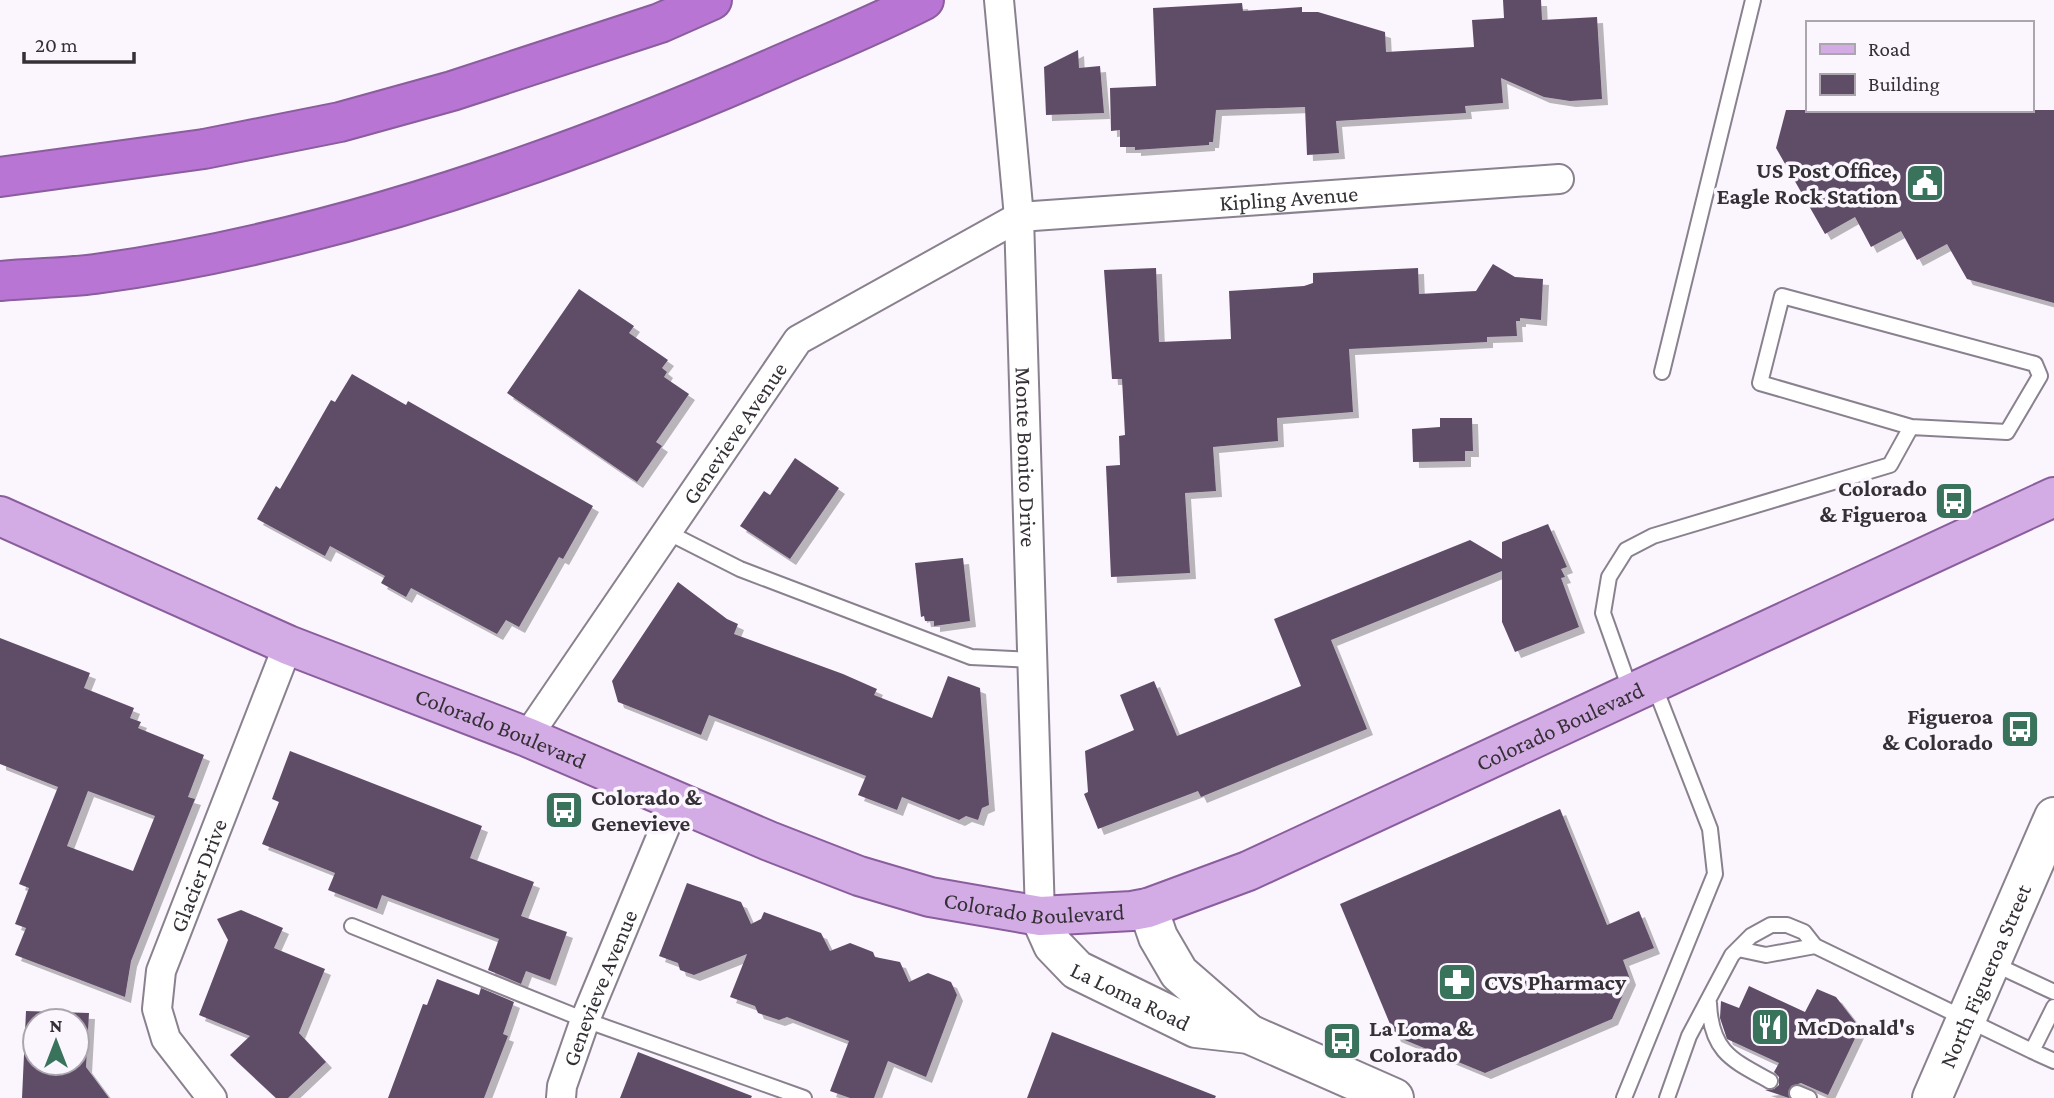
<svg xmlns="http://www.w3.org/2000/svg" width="2054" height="1098" font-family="'Crimson Pro',serif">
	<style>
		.building { fill: #5f4d67; fill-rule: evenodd; filter: url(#shadow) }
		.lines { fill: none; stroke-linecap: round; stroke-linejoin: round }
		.lane-casing { stroke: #8a818f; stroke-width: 18 }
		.street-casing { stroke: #8a818f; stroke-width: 32 }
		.secondary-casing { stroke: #8a818f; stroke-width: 42 }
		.primary-casing { stroke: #8a5d9d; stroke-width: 42 }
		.highway-casing { stroke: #8a5d9d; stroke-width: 42 }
		.lane { stroke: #fff; stroke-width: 14 }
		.street { stroke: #fff; stroke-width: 28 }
		.secondary { stroke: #fff; stroke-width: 38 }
		.primary { stroke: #d4ace5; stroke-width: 38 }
		.highway { stroke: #b875d4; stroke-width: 38 }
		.labels { text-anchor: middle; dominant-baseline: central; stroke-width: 7; stroke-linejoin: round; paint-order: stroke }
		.poi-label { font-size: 23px; font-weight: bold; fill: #343036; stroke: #fbf5fe; text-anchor: start }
		.street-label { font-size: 23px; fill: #343036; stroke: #fbf5fe }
	</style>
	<defs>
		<filter id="shadow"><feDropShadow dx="6" dy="6" stdDeviation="0" flood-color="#0004"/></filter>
	</defs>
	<rect width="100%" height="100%" fill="#fbf5fe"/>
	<path class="building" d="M1503 0H1541L1542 20 1597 17 1602 99 1570 101 1544 97 1501 78 1503 103 1465 106 1466 113 1336 121 1339 153 1307 155 1305 107 1216 110 1213 142H1209V145L1135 150V147H1120V130L1111 131 1110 88 1156 86 1153 8 1242 3 1243 11 1302 7V12H1318L1385 32 1386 52 1474 47 1472 20 1504 18Z
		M1078 50 1079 68 1100 66 1104 113 1046 115 1044 67Z
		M1786 110H2054V303L1967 279 1947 244 1917 260 1901 231 1871 247 1855 217 1825 234 1776 148Z
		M1493 264 1515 277 1543 279 1541 320 1520 318V321H1516L1517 336 1487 337V342L1349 349 1353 412 1277 418 1278 441 1213 447 1216 491 1185 493 1190 573 1111 577 1106 466 1120 465 1119 436 1125 435 1122 379H1112L1104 270 1156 268 1159 342 1231 339 1229 291 1304 286 1313 283V273L1418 268 1419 294 1476 291Z
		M579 289 634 326 629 333 668 360 662 368 667 372 664 377 689 394 656 442 662 446 637 482 507 393Z
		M352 374 406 405 408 401 593 506 563 559 559 557 519 627 506 620 497 634 411 588 406 597 381 583 385 576 330 546 325 556 257 519 276 486 280 489 331 400 335 402Z
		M1440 418H1472L1473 451H1465V461L1413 462 1412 429 1440 427Z
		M795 458 839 488 790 559 740 526 764 491 770 495Z
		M1548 524 1567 567 1561 569 1565 577 1561 578 1579 627 1515 652 1502 622V571L1331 640 1367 729 1201 797 1198 791 1098 829 1084 794 1088 792 1085 751 1134 730 1120 695 1154 681 1177 736 1301 686 1274 619 1470 540 1502 559V542Z
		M963 558 970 621 934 626V621H925L924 616 921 617 915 563Z
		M678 582 727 619 738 624 734 634 843 674 877 689 874 695 932 718 948 676 980 688 989 805 982 808 978 820 966 816 959 820 902 797 897 810 858 795 866 776 709 715 701 735 618 702 612 681Z
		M0 638 90 673 84 688 134 708 130 718 141 722 138 728 204 755 188 797 195 799 131 961 125 997 15 955 26 928 15 924 29 888 19 884 58 787 0 764ZM88 791 155 816 133 871 67 846Z
		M290 751 482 826 470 858 534 882 521 916 567 932 550 980 526 971 521 984 488 970 499 939 382 895 377 909 328 890 335 873 262 844 279 802 272 799Z
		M1560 809 1607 925 1639 911 1654 948 1623 960 1630 979 1612 1019 1485 1073 1395 1036 1340 904Z
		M687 883 741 902 751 924 761 919 764 912 821 933 830 951 850 943 873 952 875 957 900 962 909 982 928 973 951 982 957 995 926 1077 888 1061 874 1098H850L830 1091 849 1041 787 1017 779 1020 758 1013 755 1006 730 997 747 954 694 975 680 970 678 963 659 956Z
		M241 910 283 928 274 948 325 969 299 1033 326 1062 288 1098H276L230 1055 250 1036 199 1015 228 940 217 919Z
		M437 979 479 995 481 988 514 1002 503 1034 508 1036 484 1098H388L423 1004 427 1005Z
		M1749 986 1805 1012 1817 989 1836 997 1860 1028 1828 1095 1801 1083 1791 1086 1789 1098 1765 1090 1774 1089 1779 1085V1077L1774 1072 1779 1063 1727 1039 1720 1018 1721 1001 1739 1008Z
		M26 1011 89 1013 86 1067 109 1098H22ZM35 1021H77V1063H35Z
		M1052 1032 1216 1096 1215 1098H1027Z
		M638 1052 752 1096 751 1098H620Z"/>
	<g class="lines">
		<g class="lane-casing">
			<path id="lane" d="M1782 296 2035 364 2040 376 2007 432 1911 427 1760 383Z
				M1662 372 1753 0
				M667 532 740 569 971 657 1032 660
				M1631 692 1603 613 1609 577 1626 550 1653 536 1890 465 1911 427
				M352 926 585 1020 804 1098
				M1738 949 1766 955 1815 946
				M1992 963 2054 992
				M1709 1003C1711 1052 1732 1060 1770 1081
				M2032 1051 2054 1061
				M1797 1093 1809 1098
				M1624 1098 1715 874 1710 829 1654 685
				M1667 1098 1689 1036 1732 955 1751 936 1771 925H1787L1804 932 1815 946 2032 1051 2054 1007"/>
		</g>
		<g class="street-casing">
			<g id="street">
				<path id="s1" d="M999 0 1019 217 1040 916"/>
				<path id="s2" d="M527 737 798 340 1019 217 1559 179"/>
				<path id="s3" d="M212 1098 166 1039 157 1009 161 971 288 645"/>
				<path id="s4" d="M561 1098 562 1086 585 1020 676 801"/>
			</g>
		</g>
		<g class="secondary-casing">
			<g id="secondary">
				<path d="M1148 908 1158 937 1179 973 1249 1034"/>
				<path id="s5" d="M1040 916 1053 945 1077 970 1196 1028 1249 1034 1394 1098"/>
				<path id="s6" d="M1932 1098 2054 817"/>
			</g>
		</g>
		<g class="primary-casing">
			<g id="primary">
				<path id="s7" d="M0 516 288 645 527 737 769 841 859 876 930 897 1040 916 1132 911 1148 908 1248 871 2054 497"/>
			</g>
		</g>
		<g class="highway-casing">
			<path id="highway" d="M0 177 204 149 340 122 452 91 660 23 712 0
				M0 281C31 278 64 278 95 274 329 242 564 160 780 65 828 44 877 24 924 0"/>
		</g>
		<use href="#lane" class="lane"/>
		<use href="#street" class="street"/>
		<use href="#secondary" class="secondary"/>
		<use href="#primary" class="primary"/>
		<use href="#highway" class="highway"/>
	</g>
	<defs>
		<g id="civic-square" transform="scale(2.0125)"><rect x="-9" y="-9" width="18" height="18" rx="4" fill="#39735c" stroke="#fbf5fe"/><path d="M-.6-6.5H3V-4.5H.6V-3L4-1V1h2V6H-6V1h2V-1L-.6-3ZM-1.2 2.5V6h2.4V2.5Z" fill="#fff"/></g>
		<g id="bus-square" transform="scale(2.0125)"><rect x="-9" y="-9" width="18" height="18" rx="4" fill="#39735c" stroke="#fbf5fe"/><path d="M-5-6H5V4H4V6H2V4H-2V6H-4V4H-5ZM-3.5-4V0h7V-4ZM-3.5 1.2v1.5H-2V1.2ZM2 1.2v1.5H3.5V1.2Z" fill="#fff"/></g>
		<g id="pharmacy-square" transform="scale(2.0125)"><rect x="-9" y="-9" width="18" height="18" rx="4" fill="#39735c" stroke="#fbf5fe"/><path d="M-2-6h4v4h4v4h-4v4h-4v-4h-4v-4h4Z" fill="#fff"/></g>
		<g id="restaurant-square" transform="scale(2.0125)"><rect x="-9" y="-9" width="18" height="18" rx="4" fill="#39735c" stroke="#fbf5fe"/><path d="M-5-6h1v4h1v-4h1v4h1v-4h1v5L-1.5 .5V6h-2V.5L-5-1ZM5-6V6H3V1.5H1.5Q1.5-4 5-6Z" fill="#fff"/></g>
	</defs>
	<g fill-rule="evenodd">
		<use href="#civic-square" x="1925" y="183"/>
		<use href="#bus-square" x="1954" y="501"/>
		<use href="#bus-square" x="2020" y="729"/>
		<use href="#bus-square" x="564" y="810"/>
		<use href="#pharmacy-square" x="1457" y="982"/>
		<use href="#restaurant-square" x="1770" y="1027"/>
		<use href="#bus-square" x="1342" y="1041"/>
	</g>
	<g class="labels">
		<g class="poi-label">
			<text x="1898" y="170" text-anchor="end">US Post Office,<tspan x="1898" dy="26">Eagle Rock Station</tspan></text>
			<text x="1927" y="488" text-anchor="end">Colorado<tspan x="1927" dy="26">&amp; Figueroa</tspan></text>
			<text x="1993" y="716" text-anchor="end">Figueroa<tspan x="1993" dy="26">&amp; Colorado</tspan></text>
			<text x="591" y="797">Colorado &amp;<tspan x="591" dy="26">Genevieve</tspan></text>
			<text x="1484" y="982">CVS Pharmacy</text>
			<text x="1797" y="1027">McDonald's</text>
			<text x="1369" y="1028">La Loma &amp;<tspan x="1369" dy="26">Colorado</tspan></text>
		</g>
		<g class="street-label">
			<text stroke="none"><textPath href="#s2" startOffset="1004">Kipling Avenue</textPath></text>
			<text stroke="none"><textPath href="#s2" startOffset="368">Genevieve Avenue</textPath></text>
			<text stroke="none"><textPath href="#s1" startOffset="458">Monte Bonito Drive</textPath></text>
			<text stroke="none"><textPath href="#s7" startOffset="1676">Colorado Boulevard</textPath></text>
			<text stroke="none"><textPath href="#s7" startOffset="544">Colorado Boulevard</textPath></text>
			<text stroke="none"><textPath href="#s3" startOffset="247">Glacier Drive</textPath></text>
			<text stroke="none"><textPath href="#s7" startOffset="1111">Colorado Boulevard</textPath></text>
			<text stroke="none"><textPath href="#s6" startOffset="133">North Figueroa Street</textPath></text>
			<text stroke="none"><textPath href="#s4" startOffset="117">Genevieve Avenue</textPath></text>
			<text stroke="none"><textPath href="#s5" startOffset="126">La Loma Road</textPath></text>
		</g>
	</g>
	<rect x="1806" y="21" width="228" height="91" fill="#fbf5fe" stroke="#aba6ae" stroke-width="2"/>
	<rect x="1820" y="44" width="35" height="10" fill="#d4ace5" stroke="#aba6ae" stroke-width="2"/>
	<text x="1868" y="56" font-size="21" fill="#343036">Road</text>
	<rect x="1820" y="74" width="35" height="21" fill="#5f4d67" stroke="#aba6ae" stroke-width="2"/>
	<text x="1868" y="91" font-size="21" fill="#343036">Building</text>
	<g transform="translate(56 1042)"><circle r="33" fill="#fbf5fe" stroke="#aba6ae" stroke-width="2"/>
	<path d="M0-5L12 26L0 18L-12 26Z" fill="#39735c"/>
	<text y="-10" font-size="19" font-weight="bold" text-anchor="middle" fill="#343036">N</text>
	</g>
	<path d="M24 52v10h110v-10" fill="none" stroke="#343036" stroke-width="3.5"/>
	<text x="35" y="52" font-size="21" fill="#343036" stroke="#fbf5fe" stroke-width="5" paint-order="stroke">20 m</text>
</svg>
